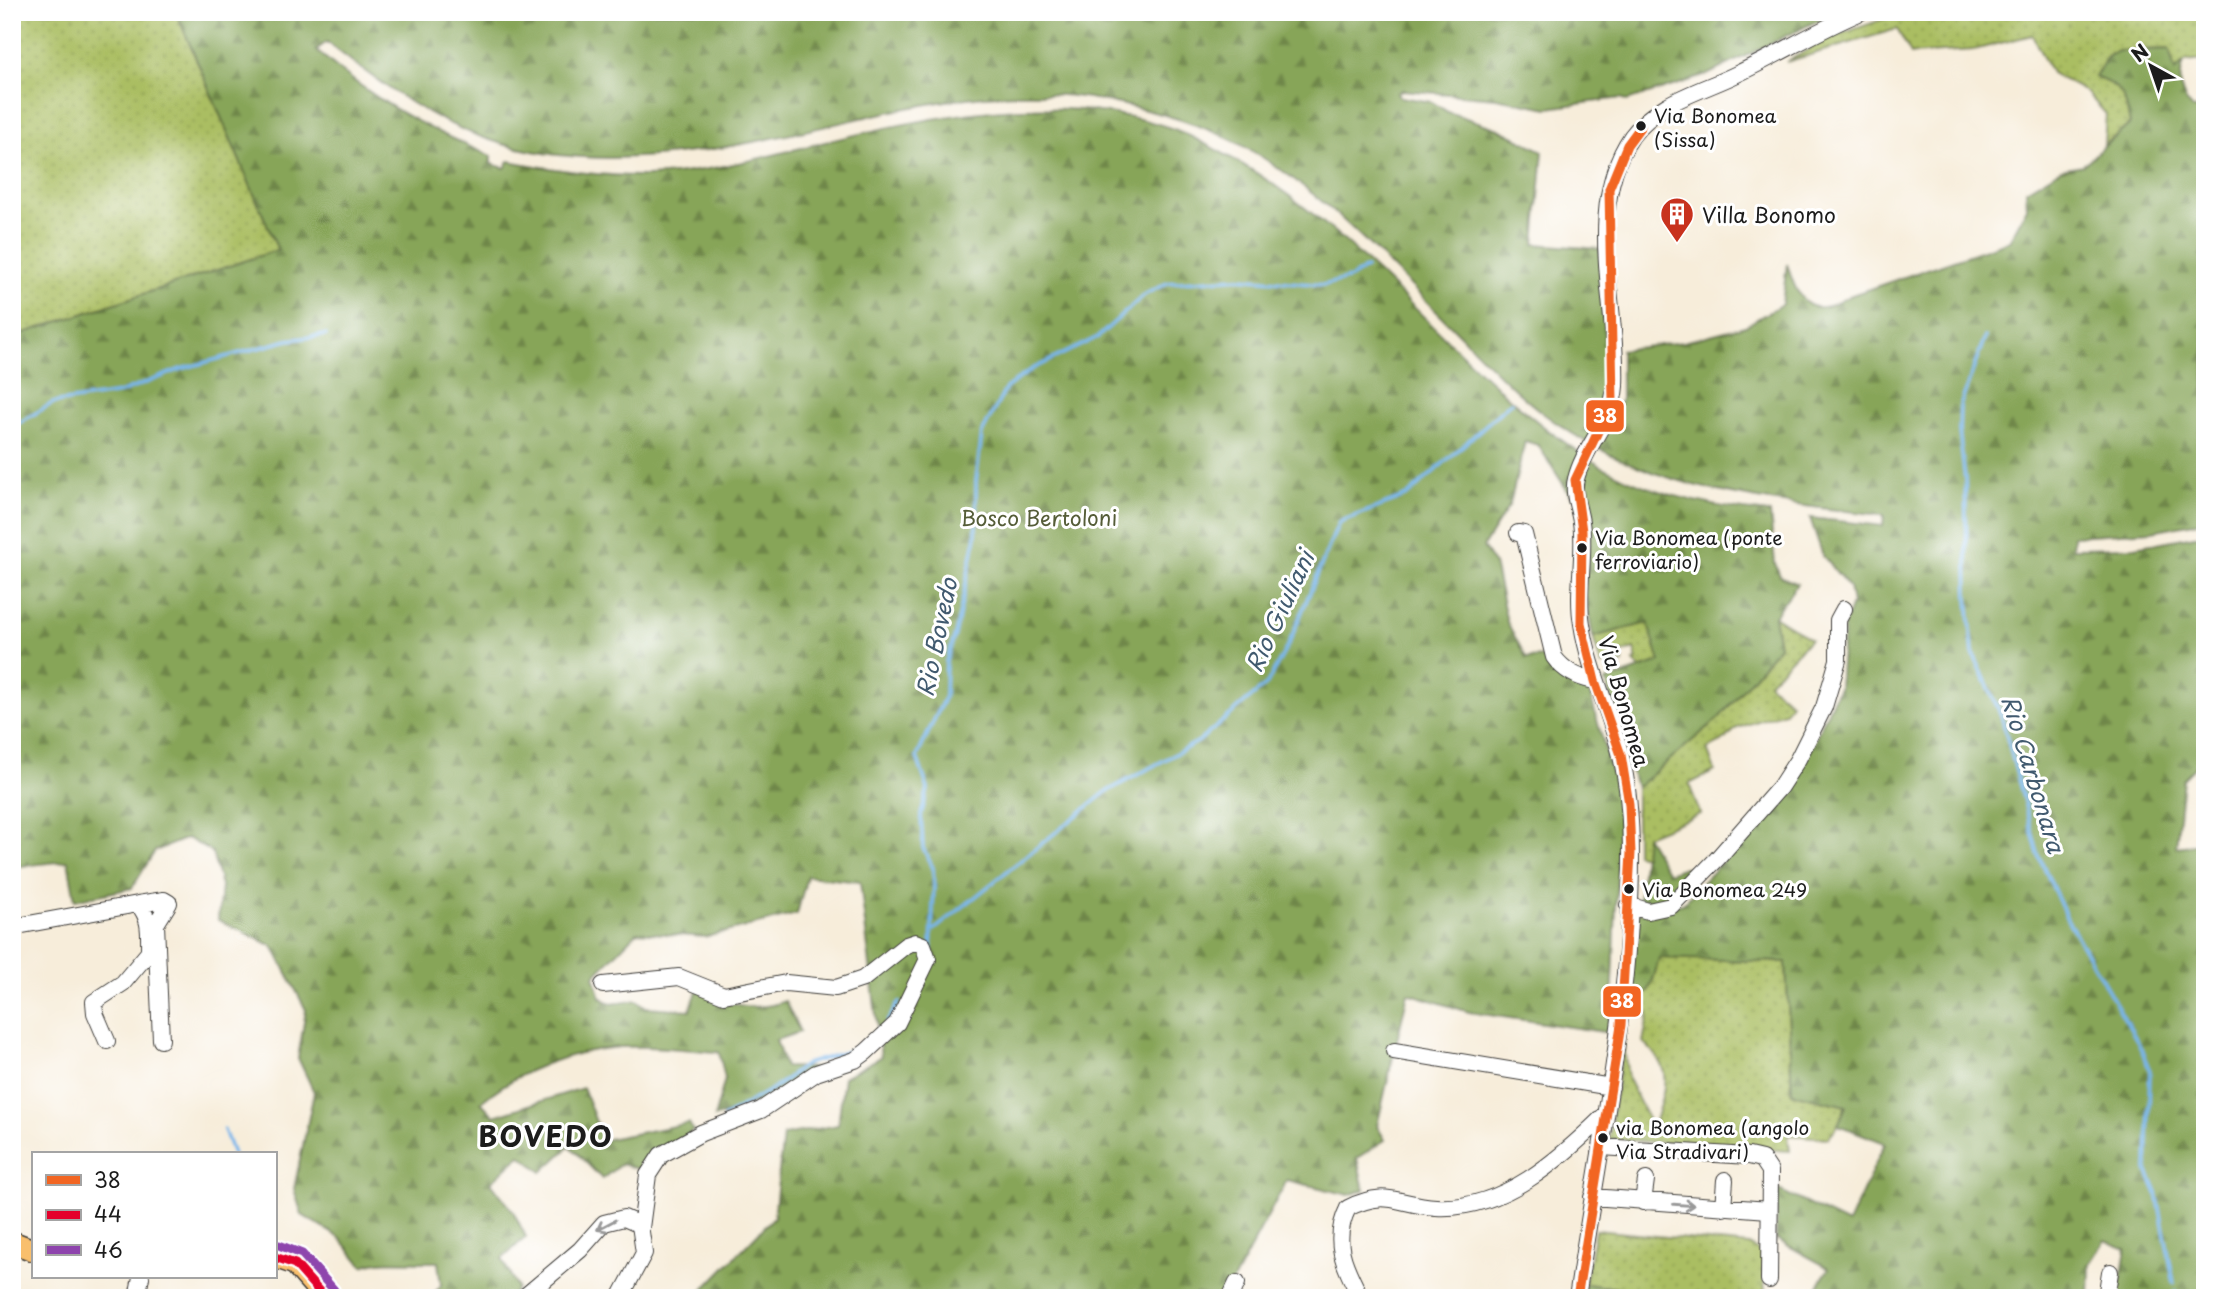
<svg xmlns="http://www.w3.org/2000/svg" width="2217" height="1310" font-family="'Playpen Sans',sans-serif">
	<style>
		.grass { fill: url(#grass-dots); stroke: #636d3f; stroke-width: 2 }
		.forest { fill: url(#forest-firs); stroke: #52603a; stroke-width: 2 }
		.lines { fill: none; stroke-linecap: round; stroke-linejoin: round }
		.stream { stroke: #78b6eb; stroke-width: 3.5 }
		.minor-casing { stroke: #3d3b38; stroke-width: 18 }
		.major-casing { stroke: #3d3b38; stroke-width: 24 }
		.minor { stroke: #fff; stroke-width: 16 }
		.major { stroke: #f9bf6d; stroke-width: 21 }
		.bus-1-casing { stroke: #fff; stroke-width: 14 }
		.bus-2-casing { stroke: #fff; stroke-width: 14 }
		.bus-3-casing { stroke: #fff; stroke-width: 14 }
		.bus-1 { stroke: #f26522; stroke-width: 9 }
		.bus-2 { stroke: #e4002b; stroke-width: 9 }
		.bus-3 { stroke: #8e44ad; stroke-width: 9 }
		.oneway { stroke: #999 }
		.bus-dot { fill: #1c1c1c; stroke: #fff; stroke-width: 2.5 }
		.labels { text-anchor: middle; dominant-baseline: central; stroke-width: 6; stroke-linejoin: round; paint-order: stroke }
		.bus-label { font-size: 19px; fill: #1c1c1c; stroke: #fff; text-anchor: start }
		.poi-label { font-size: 21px; fill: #1c1c1c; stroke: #fff; text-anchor: start }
		.park-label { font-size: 21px; fill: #555d38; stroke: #fff }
		.street-label { font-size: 21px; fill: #1c1c1c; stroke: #fff }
		.water-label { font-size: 23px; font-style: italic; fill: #415a6f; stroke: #fff }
		.district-label { font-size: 28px; font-weight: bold; letter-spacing: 2px; fill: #1c1c1c; stroke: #fff }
		.line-badge { stroke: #fff; stroke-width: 2.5 }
		.badge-label { font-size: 19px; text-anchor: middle; font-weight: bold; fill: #fff }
	</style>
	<defs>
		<pattern id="grass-dots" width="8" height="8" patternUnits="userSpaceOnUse" patternTransform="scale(1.75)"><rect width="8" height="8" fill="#aabe62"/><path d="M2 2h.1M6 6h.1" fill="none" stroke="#92a354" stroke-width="1.8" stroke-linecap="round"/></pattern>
		<pattern id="forest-firs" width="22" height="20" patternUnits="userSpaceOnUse" patternTransform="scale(1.75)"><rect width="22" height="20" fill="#87a558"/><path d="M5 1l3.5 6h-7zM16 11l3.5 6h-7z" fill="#6e8648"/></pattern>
	</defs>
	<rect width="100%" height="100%" fill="#fff"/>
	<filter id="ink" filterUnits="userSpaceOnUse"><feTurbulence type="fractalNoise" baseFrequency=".0143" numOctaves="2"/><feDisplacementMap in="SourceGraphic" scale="14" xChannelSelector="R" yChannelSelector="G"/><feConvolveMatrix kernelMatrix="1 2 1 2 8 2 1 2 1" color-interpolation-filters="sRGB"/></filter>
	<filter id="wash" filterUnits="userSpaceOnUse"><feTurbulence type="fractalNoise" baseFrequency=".00686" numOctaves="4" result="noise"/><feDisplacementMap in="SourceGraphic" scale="28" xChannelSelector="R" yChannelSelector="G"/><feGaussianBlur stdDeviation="1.57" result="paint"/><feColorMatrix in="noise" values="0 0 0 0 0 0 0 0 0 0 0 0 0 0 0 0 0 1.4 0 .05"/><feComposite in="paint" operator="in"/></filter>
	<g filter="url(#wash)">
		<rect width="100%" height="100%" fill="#f7edda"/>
		<path class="grass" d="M12 12H176L278 250 12 337Z
			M1903 12H2205V60L2184 62 2175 71 2168 49 2118 51 2113 84 2124 94 2130 124 2104 145 2106 114 2086 92 2051 73 2032 35 1974 50 1911 54 1897 29 1786 62 1827 39Z
			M1774 616 1810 639 1768 683 1791 703 1785 712 1737 728 1722 742 1707 749 1715 771 1689 784 1700 814 1646 836V856L1636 854V788L1719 718 1779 646Z
			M1648 622 1660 662 1640 669 1634 661 1637 660 1634 649 1621 653 1623 663 1611 667 1608 663 1601 665 1593 637Z
			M1659 958 1786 962 1792 1093 1846 1106 1838 1125 1828 1138 1788 1135 1790 1151 1609 1139 1623 1040 1628 1079 1653 1129C1663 1088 1677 1073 1643 1042L1649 1012 1636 1005 1652 984Z
			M1595 1230 1749 1245 1762 1253 1765 1292 1775 1298H1693L1585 1284Z"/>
		<path class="forest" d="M176 12H1835L1707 75 1627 101 1621 98 1548 108 1496 98 1402 90 1397 93 1401 97 1432 102 1448 112 1499 129 1543 151 1535 244 1600 249 1607 396 1612 421 1621 399V350L1683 342 1745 326 1782 304 1787 264C1798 302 1810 321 1849 296L2009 241 2027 208 2026 190 2061 169 2083 165 2130 124C2124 94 2124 88 2095 77L2107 57 2118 51 2169 49 2175 71 2184 62C2178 81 2179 95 2193 109L2205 108V521L2152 531 2073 536 2072 548 2135 547 2205 534V757L2183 779 2176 847 2205 843V1298H2118L2126 1249 2105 1240 2090 1264 2089 1298H1810L1829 1268 1776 1239 1777 1189 1848 1224 1885 1143 1838 1125 1846 1106 1792 1093 1786 962 1659 958C1654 978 1649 1001 1628 1009L1633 914 1682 904 1765 816 1804 763 1839 687 1844 625 1852 604 1849 587 1823 556 1810 518 1883 526 1884 515C1769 503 1652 491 1555 422 1517 396 1485 360 1453 328 1390 266 1329 197 1252 151 1209 125 1155 111 1105 101 1022 84 938 100 857 119 746 145 619 176 506 145 438 126 382 86 327 42L316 50C374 101 421 126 491 156V164L505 168 509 161C555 170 601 177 648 176 707 173 765 157 821 143 935 115 1059 89 1174 129 1191 135 1208 146 1224 154 1366 230 1455 373 1589 459 1643 493 1708 507 1770 513L1775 563 1780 576 1797 584 1774 616 1779 646 1719 718 1636 788 1606 681 1660 662 1648 623 1593 637 1585 594 1586 473 1577 465 1571 496 1538 445 1525 441 1510 504 1483 547 1494 564 1507 622 1526 658 1549 657 1588 687 1620 803 1611 1033 1469 1012 1408 993 1377 1126 1385 1140 1357 1158 1364 1190 1349 1195 1287 1180 1224 1298 1196 1294 1194 1298H695L774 1217 783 1135 838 1125 844 1077 881 1057 860 882 807 876 797 914 706 937 637 932 594 976 601 997 611 1004 637 1000 646 1007 690 1010 698 989C728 1003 752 1014 785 1001L800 1032 776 1040 785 1067 814 1068 756 1103 714 1118 725 1079 719 1052C687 1050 652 1045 620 1047 572 1050 517 1071 481 1102L494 1116 583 1088 603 1140 689 1123 693 1130 644 1171 621 1164 602 1179 570 1146 542 1172 520 1155 491 1182 513 1211 526 1237 502 1259 517 1288 510 1298H431L441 1285 438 1262C414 1263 382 1258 363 1266L340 1238 302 1215 294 1189 314 1092 298 1058 306 1010 273 946 218 920 221 886 212 852 187 838 155 851 132 888 75 900 68 861 12 867V337L278 250Z
			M1646 836 1668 873 1684 867 1695 872C1676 892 1669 908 1639 901Z
			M1585 1284 1693 1298H1583Z"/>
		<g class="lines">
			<path class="stream" d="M1985 337 1960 406 1959 431 1965 479 1968 598 1973 653 2001 715 2038 854 2067 919 2138 1042 2150 1071 2147 1170 2157 1193 2174 1283
				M12 427 53 403 120 393 181 369 288 340 326 335
				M934 930 1106 792 1199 741 1267 684 1289 643 1339 522 1407 496 1511 402
				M931 949 934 885 933 868 923 848 921 815 928 789 917 757 945 696 946 661 955 635 976 536V481L982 433 1006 388 1032 369 1098 337 1144 295 1167 283 1239 278 1324 285 1350 278 1366 268
				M887 1022 899 1002
				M724 1117 777 1086 806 1064 859 1048
				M224 1130 233 1154
				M2176 1292V1298"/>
		</g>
	</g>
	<g filter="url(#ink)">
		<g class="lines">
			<g class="minor-casing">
				<path id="minor" d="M1518 533 1524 534 1554 657C1564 671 1578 678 1595 681
					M138 904 164 900 169 903 156 924 161 1040
					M1628 905 1648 911 1671 906 1717 859 1780 787 1798 759 1824 707 1838 660V620L1844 609
					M12 927 138 904C151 919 149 932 149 952L123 983 94 1002 95 1013 107 1041
					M603 985 679 977 724 995 786 983 836 988 863 979 906 945 915 942 923 945 928 959 897 1023 866 1052 855 1060 816 1073 761 1110 701 1133 661 1155 648 1175 641 1228
					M1394 1051 1611 1087
					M1601 1147 1749 1156 1762 1159 1770 1171 1769 1280
					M1592 1197 1769 1210
					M1643 1202 1646 1180
					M1723 1208 1725 1180
					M137 1298 141 1277
					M523 1298 580 1250 604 1223 624 1218 640 1225 644 1253 620 1298
					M1230 1298 1237 1283
					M1361 1298C1345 1267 1331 1242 1348 1208 1387 1188 1398 1205 1436 1207 1503 1211 1560 1159 1605 1115
					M1577 1298C1598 1152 1631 1006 1631 857 1631 824 1629 789 1621 756 1610 711 1589 670 1582 624 1576 590 1586 555 1581 522 1579 508 1572 493 1576 479 1584 446 1613 421 1615 386 1619 306 1583 207 1632 136 1658 101 1700 92 1737 74 1779 54 1818 30 1861 12
					M2106 1298 2110 1272"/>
			</g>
			<g class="major-casing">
				<path id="major" d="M12 1242 33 1250
					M275 1257 295 1264 325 1298"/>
			</g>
			<use href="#minor" class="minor"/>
			<use href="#major" class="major"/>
			<g class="bus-1-casing">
				<path id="bus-1" d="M1577 1298 1621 1025 1631 853 1629 804 1621 755 1595 681 1581 623 1582 531 1575 480 1613 400 1609 189 1627 145 1641 126"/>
			</g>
			<g class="bus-2-casing">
				<path id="bus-2" d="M275 1257 295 1264 325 1298"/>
			</g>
			<g class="bus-3-casing">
				<path id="bus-3" d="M279 1245 302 1254 334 1290"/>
			</g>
			<use href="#bus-1" class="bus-1"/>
			<use href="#bus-2" class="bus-2"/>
			<use href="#bus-3" class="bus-3"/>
		</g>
		<defs><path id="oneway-shaft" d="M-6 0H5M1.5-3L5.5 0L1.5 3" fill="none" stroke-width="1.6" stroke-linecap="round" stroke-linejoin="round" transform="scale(1.75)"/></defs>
		<g class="oneway">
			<use href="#oneway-shaft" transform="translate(1684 1205) rotate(4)"/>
			<use href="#oneway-shaft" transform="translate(606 1225) rotate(152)"/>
		</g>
	</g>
	<defs>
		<g id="building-pin" transform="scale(1.75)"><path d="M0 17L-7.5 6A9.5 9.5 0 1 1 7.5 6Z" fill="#c8321e" stroke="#fff"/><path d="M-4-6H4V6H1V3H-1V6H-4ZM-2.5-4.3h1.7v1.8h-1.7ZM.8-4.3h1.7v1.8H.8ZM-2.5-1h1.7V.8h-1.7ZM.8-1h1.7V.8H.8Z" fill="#fff"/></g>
	</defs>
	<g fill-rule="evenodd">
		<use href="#building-pin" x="1677" y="214"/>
	</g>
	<g class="bus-dot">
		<circle cx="1641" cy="126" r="6"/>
		<circle cx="1582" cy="548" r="6"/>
		<circle cx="1629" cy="889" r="6"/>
		<circle cx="1603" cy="1138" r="6"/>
	</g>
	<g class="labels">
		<g class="bus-label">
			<text x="1654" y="115">Via Bonomea<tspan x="1654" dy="24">(Sissa)</tspan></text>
			<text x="1595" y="537">Via Bonomea (ponte<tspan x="1595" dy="24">ferroviario)</tspan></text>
			<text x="1642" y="889">Via Bonomea 249</text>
			<text x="1616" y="1127">via Bonomea (angolo<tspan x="1616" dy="24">Via Stradivari)</tspan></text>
		</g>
		<g class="poi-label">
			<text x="1702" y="214">Villa Bonomo</text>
		</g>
		<g class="park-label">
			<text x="1039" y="517">Bosco Bertoloni</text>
		</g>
		<g class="street-label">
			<text transform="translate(1625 701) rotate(74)">Via Bonomea</text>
		</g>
		<g class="water-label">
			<text transform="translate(1279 611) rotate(-65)">Rio Giuliani</text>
			<text transform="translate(936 637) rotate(-78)">Rio Bovedo</text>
			<text transform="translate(2034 774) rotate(73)">Rio Carbonara</text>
		</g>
		<g class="district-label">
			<text x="546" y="1135">BOVEDO</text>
		</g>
	</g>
	<g class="line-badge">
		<rect x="1585" y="399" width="40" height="34" rx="7" fill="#f26522"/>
		<rect x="1602" y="985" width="40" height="33" rx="7" fill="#f26522"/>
	</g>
	<g class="badge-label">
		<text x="1605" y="423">38</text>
		<text x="1622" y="1008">38</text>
	</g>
	<rect width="2217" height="1310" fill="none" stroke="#fff" stroke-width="42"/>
	<rect x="32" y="1152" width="245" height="126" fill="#ffffff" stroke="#a4a4a4" stroke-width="2"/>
	<rect x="46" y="1175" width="35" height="10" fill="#f26522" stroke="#a4a4a4" stroke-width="2"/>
	<text x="94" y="1188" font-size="21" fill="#1c1c1c">38</text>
	<rect x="46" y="1210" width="35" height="10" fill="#e4002b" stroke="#a4a4a4" stroke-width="2"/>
	<text x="94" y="1222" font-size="21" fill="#1c1c1c">44</text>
	<rect x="46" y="1245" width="35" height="10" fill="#8e44ad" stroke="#a4a4a4" stroke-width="2"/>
	<text x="94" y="1258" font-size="21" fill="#1c1c1c">46</text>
	<g transform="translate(2151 66) rotate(320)" stroke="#ffffff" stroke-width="5" paint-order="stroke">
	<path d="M0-5L12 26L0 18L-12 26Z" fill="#1c1c1c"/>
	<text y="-10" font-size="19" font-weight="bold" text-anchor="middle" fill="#1c1c1c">N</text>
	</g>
</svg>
